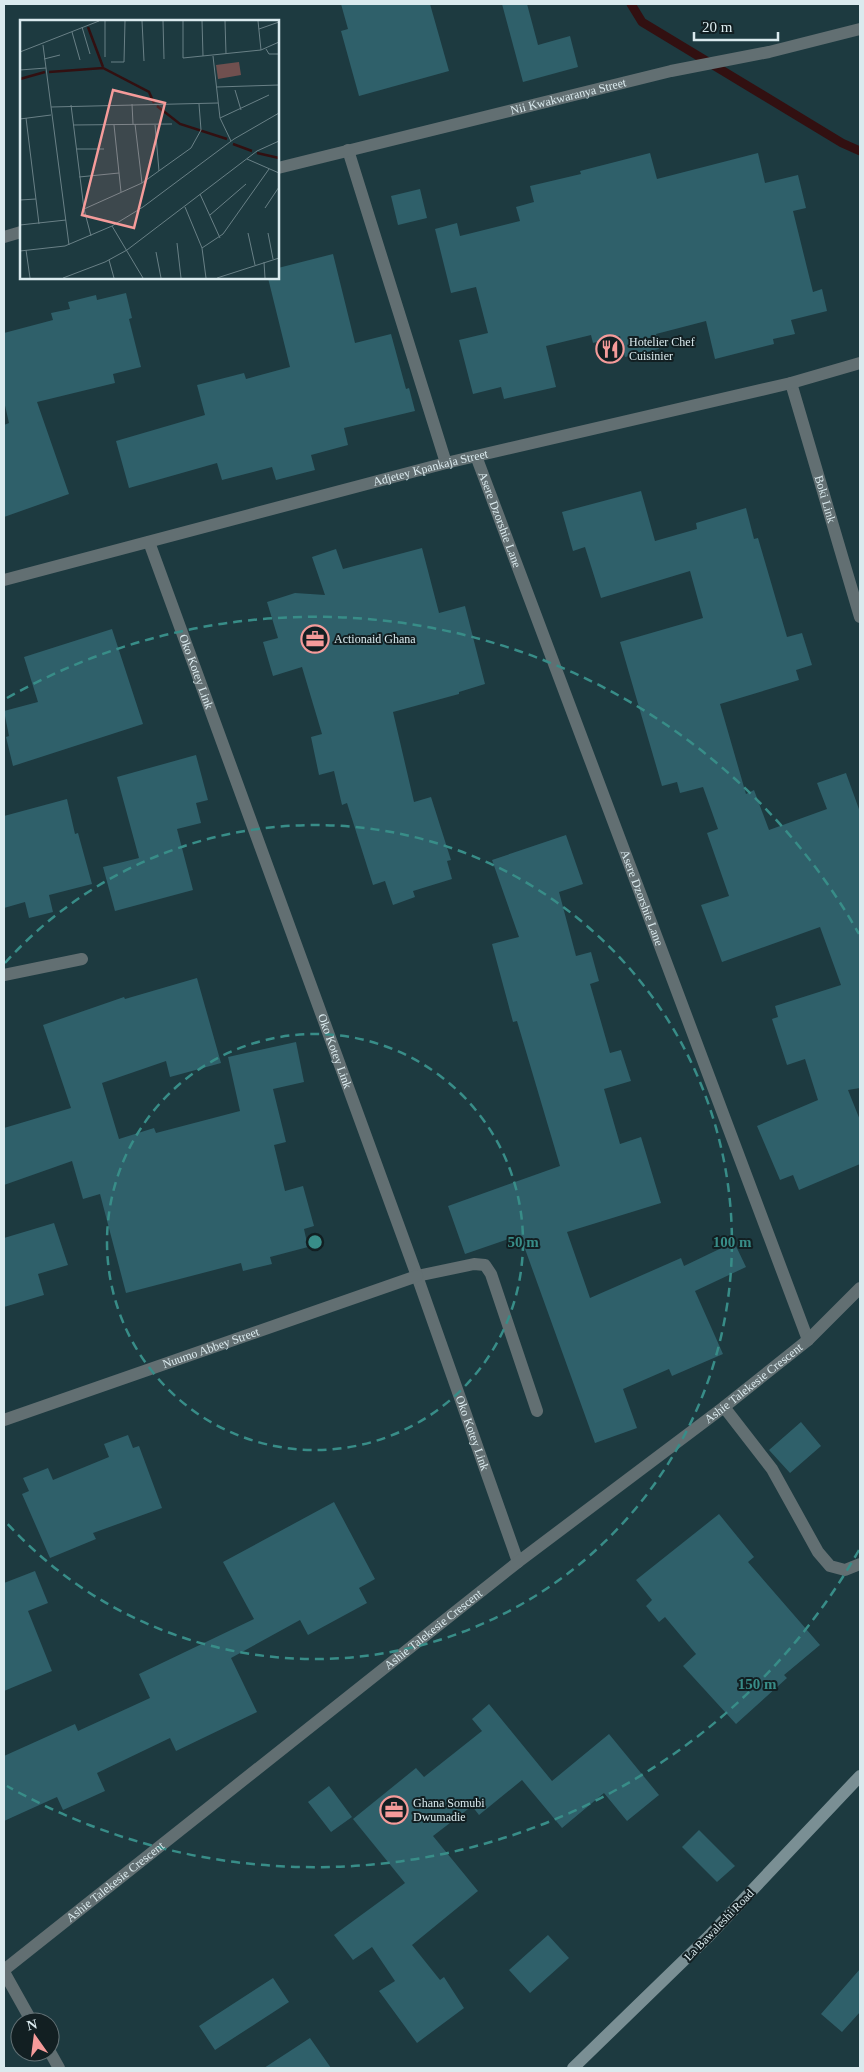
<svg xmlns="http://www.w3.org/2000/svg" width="864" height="2072" font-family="Georgia,serif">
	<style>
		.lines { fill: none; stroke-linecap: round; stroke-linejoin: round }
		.stream { stroke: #321011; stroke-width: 9 }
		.building { fill: #2f606a }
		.service { stroke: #626f72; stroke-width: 12 }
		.minor { stroke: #626f72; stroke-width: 12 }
		.secondary { stroke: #7a8f94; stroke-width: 12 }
		.ring { fill: none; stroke: #388d88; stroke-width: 2.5; stroke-dasharray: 9 6 }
		.labels { text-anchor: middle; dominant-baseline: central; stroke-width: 4; stroke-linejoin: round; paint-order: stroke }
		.street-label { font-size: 12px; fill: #daeaee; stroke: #121f22 }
		.poi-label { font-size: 12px; fill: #daeaee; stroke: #121f22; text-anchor: start }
		.inset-river { fill: none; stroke: #321011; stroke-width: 2.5 }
		.inset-road { fill: none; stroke: #698086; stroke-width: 1 }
		.view { fill: #f59b9a; fill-opacity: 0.15; stroke: #f59b9a; stroke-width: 2.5 }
		.inset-edge { fill: none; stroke: #daeaee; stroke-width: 2.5 }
		.centre { fill: #388d88; stroke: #121f22; stroke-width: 2.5 }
		.ring-label { font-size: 15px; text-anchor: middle; font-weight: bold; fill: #388d88; stroke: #121f22; stroke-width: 4; stroke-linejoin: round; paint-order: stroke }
	</style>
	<rect width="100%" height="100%" fill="#1d3a40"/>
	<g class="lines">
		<path class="stream" d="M631 4 642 22 842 143 860 151"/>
	</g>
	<path class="building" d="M341 4H430L449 71 359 96 341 31 348 29Z
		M502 4H527L538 45 570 36 578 67 523 82Z
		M650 153 657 179 758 153 765 183 798 175 806 208 793 211 813 292 822 289 827 311 791 320 795 334 773 339 774 344 715 359 706 321 656 334 659 349 625 357 620 336 593 343 591 335 546 346 556 387 504 399 501 387 473 394 459 340 488 333 476 287 451 293 435 229 457 223 460 236 520 221 516 207 534 202 530 186 581 174 580 171Z
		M420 189 427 218 398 225 391 196Z
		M333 254 355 343 391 334 406 389 409 388 415 411 344 428 348 445 311 455 315 470 276 480 272 467 222 480 217 463 129 488 116 441 205 415 197 385 244 373 246 379 290 367 268 278H278V268Z
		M126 293 132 318 129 319 141 367 113 374 115 383 37 402 69 494 4 517V425L9 423 4 401V333L53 320 51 313 70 309 68 302 96 295 97 300Z
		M641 491 655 541 697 529 696 523 746 508 754 539 758 538 787 637 802 633 812 665 796 670 799 680 720 704 746 794 754 790 769 830 827 809 817 783 846 773 860 812V1088L848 1090 860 1120V1164L799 1190 793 1175 780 1180 757 1126 818 1100 805 1059 787 1065 772 1019 778 1017 775 1006 841 985 820 927 722 962 701 905 729 896 707 833 718 829 703 787 680 793 677 782 662 786 620 642 703 618 690 571 601 598 585 547 573 551 562 512Z
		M422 548 439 613 465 606 485 684 459 692V694L393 712 414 802 431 797 451 860 447 861 452 879 413 891 415 897 393 905 385 881 373 885 347 803 342 805 334 771 319 775 311 737 322 734 302 667 273 676 263 642 278 638 267 602 295 593 325 595 312 557 336 549 343 569Z
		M112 629 143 724 13 766 6 737 9 736 4 711 38 702 24 657Z
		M196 755 208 800 196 803 201 823 177 829 193 890 115 911 103 867 139 858 117 777Z
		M67 799 75 834 78 833 92 884 49 895 53 912 29 918 25 902 4 908V816Z
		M566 835 583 884 559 892 576 956 591 952 599 981 590 984 610 1053 621 1050 631 1081 604 1089 620 1144 641 1137 661 1203 567 1232 590 1298 681 1258 684 1266 734 1242 746 1267 695 1291 723 1354 672 1376 669 1369 623 1389 637 1428 595 1443 520 1235 465 1254 448 1206 560 1166 517 1021 513 1022 492 944 519 937 492 860Z
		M197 978 221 1063 170 1077 166 1061 102 1083 119 1139 154 1128 156 1133 240 1111 228 1057 296 1042 304 1082 273 1089 286 1142 274 1145 285 1191 303 1186 314 1226 304 1229 308 1247 270 1257 272 1264 243 1271 241 1263 126 1293 100 1194 83 1199 72 1161 4 1185V1128L71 1108 43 1025 124 997 125 999Z
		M54 1223 68 1265 38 1274 44 1295 4 1307V1238Z
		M801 1422 821 1446 790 1473 769 1450Z
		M128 1435 133 1448 139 1446 162 1508 93 1533 96 1539 50 1558 22 1494 29 1491 23 1478 48 1468 53 1480 109 1457 104 1444Z
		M334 1502 375 1579 359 1588 367 1603 308 1635 300 1620 231 1658 257 1712 176 1751 170 1738 97 1773 105 1791 63 1810 57 1797 4 1821V1756L75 1724 78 1731 150 1698 139 1674 254 1619 223 1562Z
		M719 1514 754 1557 748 1562 820 1645 784 1675 787 1678 736 1724 683 1666 696 1654 665 1617 659 1622 646 1606 652 1600 636 1580Z
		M35 1571 48 1603 28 1611 52 1671 4 1691V1583Z
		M489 1704 552 1781 609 1734 659 1795 627 1821 604 1793 562 1828 522 1780 479 1815 472 1806 433 1836 478 1891 412 1945 440 1980 444 1977 464 2008 417 2043 379 1991 395 1981 372 1947 353 1960 334 1935 405 1883 353 1819 416 1768 424 1777 482 1731 472 1719Z
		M329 1786 352 1817 331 1832 308 1802Z
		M699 1830 735 1866 717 1882 682 1847Z
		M548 1935 569 1958 530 1993 509 1970Z
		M860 1969V2012L842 2032 821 2014Z
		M273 1978 289 2002 215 2050 199 2026Z
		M310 2038 331 2068H264Z"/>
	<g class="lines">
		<path class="service" d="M417 1276 474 1264 485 1265 491 1274 537 1411
			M724 1407 772 1469 818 1552 830 1566 845 1570 860 1564"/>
		<g class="minor">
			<path d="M348 150 446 463"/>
			<path id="s1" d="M278 168 671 71 769 52 860 29"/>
			<path d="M4 237 21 232"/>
			<path id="s2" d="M791 383 860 617"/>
			<path id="s3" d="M476 456 808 1340"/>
			<path id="s4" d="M149 542 417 1276 518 1562"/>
			<path id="s5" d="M4 580 446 463 791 383 860 363"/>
			<path d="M4 975 82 959"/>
			<path id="s6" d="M4 1420 417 1276"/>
			<path id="s7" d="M4 1970 518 1562 724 1407 808 1340 860 1288"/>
			<path d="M4 1972 32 2022"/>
			<path d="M50 2052 59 2068"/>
		</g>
		<path class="secondary" d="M573 2068 709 1936 860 1776"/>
	</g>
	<g class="ring">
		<circle cx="315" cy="1242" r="208"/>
		<path d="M5 963A417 417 0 1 1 5 1521"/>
		<path d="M859 1550A625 625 0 0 1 7 1786M7 698A625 625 0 0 1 859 934"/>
	</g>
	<defs>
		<g id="restaurant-ring" transform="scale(1.4375)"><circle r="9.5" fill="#121f22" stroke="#f59b9a" stroke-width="1.5"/><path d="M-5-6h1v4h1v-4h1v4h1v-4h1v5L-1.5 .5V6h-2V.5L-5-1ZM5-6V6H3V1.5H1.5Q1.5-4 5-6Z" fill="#f59b9a"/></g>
		<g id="office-ring" transform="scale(1.4375)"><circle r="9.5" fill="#121f22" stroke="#f59b9a" stroke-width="1.5"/><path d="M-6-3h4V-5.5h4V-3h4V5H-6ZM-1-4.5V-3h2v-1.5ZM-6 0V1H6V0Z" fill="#f59b9a"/></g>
	</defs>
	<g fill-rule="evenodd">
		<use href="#restaurant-ring" x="610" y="349"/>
		<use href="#office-ring" x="315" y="639"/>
		<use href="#office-ring" x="394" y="1810"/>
	</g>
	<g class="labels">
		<g class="street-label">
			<text stroke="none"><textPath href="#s1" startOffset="299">Nii Kwakwaranya Street</textPath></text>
			<text stroke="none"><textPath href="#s5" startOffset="441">Adjetey Kpankaja Street</textPath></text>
			<text stroke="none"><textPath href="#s2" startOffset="121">Boki Link</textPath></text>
			<text stroke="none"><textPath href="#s3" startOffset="68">Asere Dzorshie Lane</textPath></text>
			<text stroke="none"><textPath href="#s4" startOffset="138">Oko Kotey Link</textPath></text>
			<text stroke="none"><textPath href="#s3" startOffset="472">Asere Dzorshie Lane</textPath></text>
			<text stroke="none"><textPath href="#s4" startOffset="542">Oko Kotey Link</textPath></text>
			<text stroke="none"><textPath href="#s6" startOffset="219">Nuumo Abbey Street</textPath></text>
			<text stroke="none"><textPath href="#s7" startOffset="952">Ashie Talekesie Crescent</textPath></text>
			<text stroke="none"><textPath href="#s4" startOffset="948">Oko Kotey Link</textPath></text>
			<text stroke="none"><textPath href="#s7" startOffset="548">Ashie Talekesie Crescent</textPath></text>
			<text stroke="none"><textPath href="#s7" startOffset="142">Ashie Talekesie Crescent</textPath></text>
			<text transform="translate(719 1925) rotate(-46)">La Bawaleshi Road</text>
		</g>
		<g class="poi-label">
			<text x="629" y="342">Hotelier Chef<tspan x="629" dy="14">Cuisinier</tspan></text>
			<text x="334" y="639">Actionaid Ghana</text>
			<text x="413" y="1803">Ghana Somubi<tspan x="413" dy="14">Dwumadie</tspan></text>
		</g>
	</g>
	<g transform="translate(20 20)">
		<rect width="259" height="259" fill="#1d3a40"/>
		<path d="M219 42 221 55 198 59 196 45Z" fill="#70504f"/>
		<path class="inset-river" d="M68 7 83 47M29 52 83 48 129 72 134 83M0 59 25 52M137 86 160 104 207 119M213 124 232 131M237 133 259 138"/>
		<path class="inset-road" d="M122 1 124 41M143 1 144 39M163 1V38L241 30 259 22M182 1 183 36M205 1 206 34M238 1 241 30M62 7 70 34M239 9 259 2M52 12 60 40M23 25 49 225M246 29 249 34H259M0 32 79 1M193 36 200 98 211 121M85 37V1M24 39 40 35M91 42H104L105 1M0 50 26 48M197 67 259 65M215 70 221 90M112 84 113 104M51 85 64 189 71 216M31 87 198 83M6 98 19 204M200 98 249 75M0 99 31 95M115 104 122 163M53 105 152 104M94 105 101 172M135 105 139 151M56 129H84M227 139 259 153M59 157 99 153M180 174 200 218M0 180 16 179M165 187 182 228 186 258M245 188 259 167M64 189 122 163 171 128 181 110 179 84M190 195 226 164M0 205 46 200M92 206 123 258M228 213 235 245M248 213 253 239M157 223 161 258M182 228 203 214 249 149M6 230 10 258M0 231 45 226 92 206 123 187 214 119 259 93M136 232 141 258M89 240 94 258M244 242 245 258M43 258 85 242 107 230 237 131 259 121M197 258 259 238"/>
		<path class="view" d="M93 70 145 83 114 208 62 195Z"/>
		<rect width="259" height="259" class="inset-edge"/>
	</g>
	<circle cx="315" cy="1242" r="8" class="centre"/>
	<g class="ring-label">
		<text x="523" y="1247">50 m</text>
		<text x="732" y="1247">100 m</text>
		<text x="757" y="1689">150 m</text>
	</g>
	<rect width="864" height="2072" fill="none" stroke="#daeaee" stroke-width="10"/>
	<g transform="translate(35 2037) rotate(346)"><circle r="24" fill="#121f22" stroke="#627074"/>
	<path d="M0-4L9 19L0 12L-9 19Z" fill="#f59b9a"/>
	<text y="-8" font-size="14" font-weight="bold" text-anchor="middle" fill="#daeaee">N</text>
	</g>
	<path d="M694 32v8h84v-8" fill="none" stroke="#daeaee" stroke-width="2.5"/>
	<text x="702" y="32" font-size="15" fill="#daeaee" stroke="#121f22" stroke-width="4" paint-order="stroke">20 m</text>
</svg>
